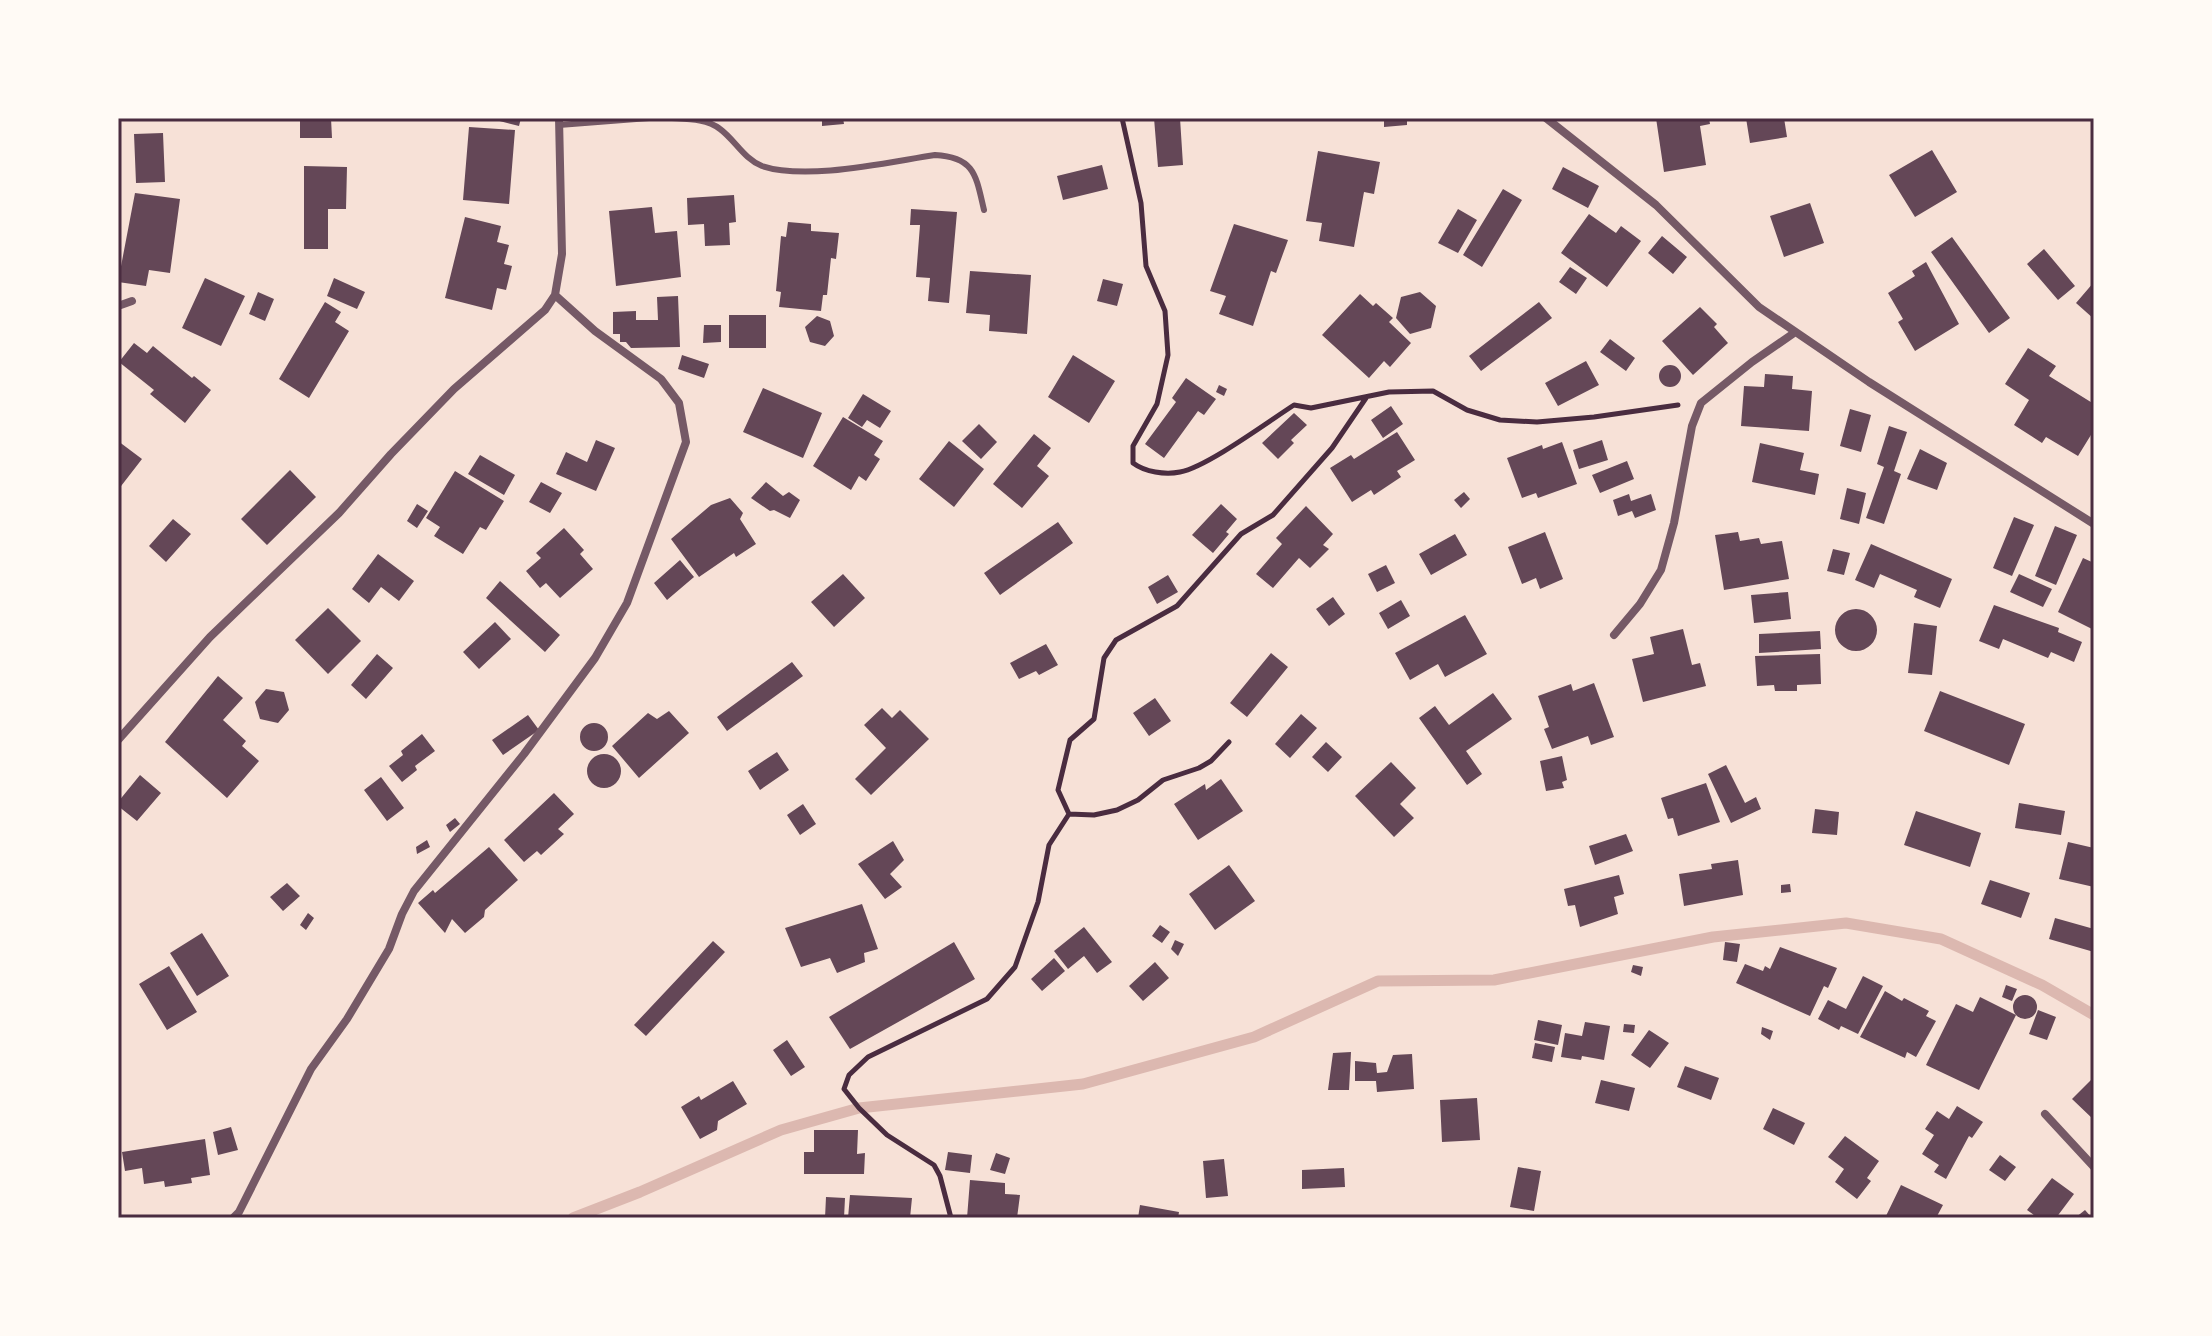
<svg xmlns="http://www.w3.org/2000/svg" width="2212" height="1336" font-family="'Source Sans 3',sans-serif">
	<style>
		.lines { fill: none; stroke-linecap: round; stroke-linejoin: round }
		.stream { stroke: #dcb8b0; stroke-width: 11 }
		.building { fill: #644757 }
		.path { stroke: #4a2c40; stroke-width: 5 }
		.service { stroke: #755966; stroke-width: 6 }
		.minor { stroke: #755966; stroke-width: 8 }
		.neatline { fill: none; stroke: #4a2c40; stroke-width: 3 }
	</style>
	<rect width="100%" height="100%" fill="#f7e1d7"/>
	<g class="lines">
		<path class="stream" d="M573 1218 640 1192 781 1130 859 1108 1083 1084 1254 1037 1378 981 1494 980 1713 937 1846 923 1941 939 2042 985 2094 1015"/>
	</g>
	<path class="building" d="M300 118H331L332 138H300Z
		M488 118H521L519 126Z
		M822 118H843L844 124 822 126Z
		M1154 118H1180L1183 165 1158 167Z
		M1384 118H1407V125L1384 127Z
		M1656 118H1709L1710 124 1700 126 1706 165 1664 172Z
		M1746 118H1784L1787 137 1750 143Z
		M469 127 515 130 509 204 463 200Z
		M163 133 165 182 136 183 134 134Z
		M1932 150 1957 192 1915 217 1889 175Z
		M1318 151 1380 162 1374 194 1364 192 1354 247 1319 241 1322 223 1306 221Z
		M1102 165 1108 189 1063 200 1057 176Z
		M304 166 347 167 346 209H328V249H304Z
		M1563 167 1599 186 1588 208 1552 189Z
		M1503 189 1522 200 1482 267 1463 255Z
		M135 193 180 199 170 273 149 270 146 286 118 282Z
		M734 195 736 222 729 223 730 245 705 246 704 224 688 225 687 198Z
		M1810 203 1824 243 1784 257 1770 216Z
		M652 207 655 233 677 231 681 277 616 286 609 211Z
		M911 209 957 212 949 303 928 301 930 278 916 277 920 225H910Z
		M1458 209 1477 220 1458 253 1438 243Z
		M1589 214 1616 233 1621 226 1641 241 1607 287 1561 253Z
		M465 217 501 226 497 242 509 245 504 264 512 266 506 290 497 288 492 310 445 298Z
		M788 222 811 224V231L839 233 836 259 831 258 827 295H823L821 311 779 307 781 292 776 291 781 236 786 237Z
		M1234 224 1288 240 1276 273 1271 271 1253 326 1219 314 1226 296 1210 291Z
		M1662 236 1687 257 1673 274 1648 253Z
		M1952 237 2010 318 1989 333 1931 252Z
		M2044 249 2075 286 2058 300 2027 264Z
		M1926 262 1959 324 1915 351 1898 322 1903 319 1888 293 1915 276 1912 271Z
		M1570 267 1587 278 1576 294 1559 282Z
		M970 271 1031 275 1027 334 989 331 990 315 966 313Z
		M205 278 245 296 221 346 182 328Z
		M334 278 365 292 357 309 327 296Z
		M1103 279 1123 284 1117 306 1097 301Z
		M2094 282V319L2076 303Z
		M258 292 274 299 265 321 249 314Z
		M1420 292 1436 306 1431 328 1410 334 1396 318 1401 297Z
		M1360 294 1373 306 1376 303 1393 318 1389 322 1411 343 1390 367 1384 361 1369 378 1322 335Z
		M678 296 680 347 631 348 626 342H620V334H613V312L636 311V320H658L657 297Z
		M325 302 341 312 335 322 349 331 309 398 279 379Z
		M1539 302 1552 318 1481 371 1469 356Z
		M1700 307 1717 324 1714 327 1728 343 1693 375 1662 341Z
		M729 315H766V348H729Z
		M817 316 830 321 834 336 825 346 810 342 805 327Z
		M704 325H721V342L703 343Z
		M1610 339 1635 358 1626 371 1600 352Z
		M134 343 147 353 153 346 192 378 194 376 211 390 185 423 150 394 154 390 119 362Z
		M2028 348 2056 366 2049 376 2094 404V430L2078 456 2046 437 2042 443 2014 425 2029 400 2005 384Z
		M682 355 709 364 704 378 678 369Z
		M1073 355 1115 381 1089 423 1048 397Z
		M1586 361 1599 385 1558 406 1545 383Z
		M1659 376a11 11 0 1 1 22 0a11 11 0 1 1-22 0Z
		M1765 374 1793 376 1792 389 1812 391 1809 431 1741 426 1744 386 1764 387Z
		M1186 378 1216 399 1204 415 1198 411 1164 458 1145 444 1176 402 1172 398Z
		M1219 385 1227 389 1224 396 1216 392Z
		M763 388 822 413 803 458 743 432Z
		M863 394 891 411 880 428 867 420 862 427 848 418Z
		M1391 406 1403 424 1383 438 1371 420Z
		M1850 409 1871 415 1861 452 1840 446Z
		M1294 413 1307 425 1291 440 1294 443 1278 459 1262 443Z
		M843 417 883 441 874 455 880 459 866 481 859 476 851 490 813 466Z
		M979 424 997 442 981 459 962 441Z
		M1889 426 1907 432 1894 471 1901 474 1884 524 1866 518 1884 467 1877 464Z
		M1397 432 1415 460 1397 471 1401 477 1374 495 1371 490 1352 502 1330 468 1351 455 1354 459Z
		M1034 434 1051 448 1037 466 1049 476 1022 508 993 484Z
		M596 440 615 448 596 491 556 474 566 452 587 462Z
		M1602 440 1608 460 1579 469 1573 450Z
		M118 441 142 459 118 490Z
		M949 441 984 469 954 507 919 479Z
		M1562 442 1577 484 1538 498 1536 493 1522 498 1507 458 1542 445 1543 449Z
		M1760 443 1804 453 1800 470 1819 474 1815 495 1752 482Z
		M1920 449 1947 463 1937 490 1907 479Z
		M480 455 515 475 504 495 468 474Z
		M1627 461 1634 479 1600 493 1592 475Z
		M290 470 316 497 267 545 241 519Z
		M455 471 504 501 486 530 480 527 463 554 434 536 440 527 426 518Z
		M541 482 562 493 550 513 529 502Z
		M766 482 783 496 789 492 800 500 790 518 774 510 770 511 751 498Z
		M1847 488 1866 493 1859 524 1840 519Z
		M1464 492 1470 499 1461 508 1454 500Z
		M1629 494 1631 501 1651 494 1656 510 1635 518 1632 511 1618 516 1613 500Z
		M730 498 743 513 740 519 756 544 736 557 734 553 699 577 671 539 711 505Z
		M417 504 428 511 417 528 407 521Z
		M1221 504 1237 519 1226 532 1229 534 1213 553 1192 535Z
		M1306 506 1333 534 1323 545 1329 549 1310 568 1299 558 1273 588 1256 574 1282 544 1276 538Z
		M2014 517 2034 525 2012 576 1993 568Z
		M173 519 191 534 166 562 149 546Z
		M1058 522 1073 543 1000 595 984 573Z
		M2055 526 2077 535 2056 585 2035 576Z
		M564 528 584 550 580 554 593 569 560 598 546 583 540 588 526 571 541 558 536 553Z
		M1545 532 1563 579 1540 589 1536 578 1522 584 1508 547Z
		M1738 532 1740 541 1759 538 1761 544 1782 541 1789 579 1724 590 1715 535Z
		M1455 534 1467 555 1431 575 1419 554Z
		M1871 544 1952 579 1940 608 1914 597 1917 590 1880 574 1874 588 1855 580Z
		M1833 549 1850 553 1844 575 1827 571Z
		M378 554 414 581 399 601 381 587 369 603 352 589Z
		M2083 558 2094 563V630L2058 612Z
		M680 560 694 577 667 600 654 583Z
		M1386 565 1395 583 1377 592 1368 574Z
		M843 574 865 598 834 627 811 602Z
		M2019 574 2052 589 2043 607 2010 592Z
		M1168 575 1178 592 1157 604 1148 587Z
		M500 581 560 635 545 652 486 598Z
		M1788 592 1791 619 1754 623 1751 595Z
		M1333 597 1345 614 1329 626 1316 609Z
		M1401 600 1410 616 1388 629 1379 613Z
		M1994 605 2059 628 2058 632 2082 642 2074 662 2051 652 2048 658 2003 639 1999 649 1979 641Z
		M328 608 361 641 328 674 295 640Z
		M1835 630a21 21 0 1 1 42 0a21 21 0 1 1-42 0Z
		M1465 615 1487 654 1445 677 1438 664 1410 680 1395 653Z
		M495 622 511 639 479 669 463 652Z
		M1914 623 1937 626 1932 675 1908 673Z
		M1683 629 1692 665 1700 663 1706 686 1643 702 1632 659 1654 654 1650 637Z
		M1820 631 1821 649 1759 653V634Z
		M1046 644 1058 665 1039 675 1036 671 1019 679 1010 663Z
		M1271 653 1288 667 1247 717 1230 703Z
		M377 654 393 668 366 699 351 685Z
		M1820 654 1821 684 1797 685V691H1775L1774 685 1757 686 1755 656Z
		M792 662 803 676 727 731 717 717Z
		M218 676 243 698 223 720 246 741 242 746 259 761 227 798 165 742Z
		M1594 683 1614 737 1591 745 1588 736 1552 749 1544 729 1549 727 1538 696 1571 684 1573 691Z
		M266 689 284 692 289 710 278 723 260 719 255 702Z
		M1940 691 2025 724 2009 765 1924 731Z
		M1493 693 1512 719 1466 751 1482 774 1467 785 1419 718 1435 706 1449 725Z
		M1155 698 1171 721 1149 736 1133 713Z
		M882 708 892 718 900 710 929 739 871 795 855 779 886 748 864 725Z
		M669 711 689 733 639 778 612 746 648 713 657 719Z
		M1301 714 1317 728 1290 758 1275 744Z
		M528 715 539 730 503 755 492 740Z
		M580 737a14 14 0 1 1 28 0a14 14 0 1 1-28 0Z
		M422 734 435 751 415 766 417 770 402 782 389 766 403 755 401 751Z
		M1326 742 1342 757 1328 772 1312 757Z
		M777 752 789 770 760 790 748 771Z
		M587 771a17 17 0 1 1 34 0a17 17 0 1 1-34 0Z
		M1562 756 1567 780 1562 782 1564 788 1546 791 1540 761Z
		M1391 762 1416 788 1400 804 1414 818 1394 837 1355 796Z
		M1726 765 1745 803 1756 797 1761 809 1731 823 1708 774Z
		M140 775 161 793 137 821 118 806V802Z
		M381 777 404 808 387 821 364 790Z
		M1221 779 1243 811 1198 840 1174 804 1205 784 1206 790Z
		M1706 783 1720 822 1678 836 1673 818 1668 819 1661 798Z
		M554 793 574 814 558 829 564 834 541 855 537 851 524 862 504 840Z
		M2019 803 2065 811 2061 835 2015 828Z
		M803 804 816 824 800 835 787 815Z
		M1815 809 1839 812 1837 835 1812 833Z
		M1916 811 1981 833 1970 867 1904 845Z
		M455 818 460 824 450 832 446 825Z
		M1626 834 1633 851 1595 865 1589 846Z
		M427 840 430 847 417 854 416 847Z
		M893 841 904 860 890 874 902 887 885 899 858 864Z
		M2068 842 2094 848V887L2059 879Z
		M489 847 518 880 485 910 484 917 465 933 452 919 445 933 418 903 433 890 435 893Z
		M1738 860 1743 895 1684 906 1679 874 1712 869 1711 864Z
		M1229 865 1255 901 1215 930 1189 894Z
		M1619 875 1624 894 1614 897 1618 914 1580 927 1575 905 1568 906 1564 889Z
		M1990 880 2030 893 2021 918 1981 904Z
		M287 883 300 896 283 911 270 897Z
		M1790 884 1791 892 1781 893V885Z
		M862 904 878 949 864 953 865 962 837 973 830 958 801 967 785 928Z
		M308 913 314 918 306 930 300 925Z
		M2055 918 2094 929V952L2049 939Z
		M1160 925 1170 932 1162 943 1152 936Z
		M1084 927 1112 962 1097 973 1084 956 1068 969 1054 951Z
		M202 933 229 976 197 996 170 953Z
		M1175 940 1184 944 1178 956 1171 949Z
		M713 941 725 952 646 1036 634 1025Z
		M954 942 975 979 850 1049 829 1017Z
		M1725 942 1740 944 1737 962 1723 960Z
		M1780 947 1837 968 1828 988 1824 986 1810 1016 1736 983 1745 964 1763 971 1765 966 1770 969Z
		M1054 958 1065 971 1042 991 1031 979Z
		M1155 962 1169 978 1143 1001 1129 986Z
		M1633 965 1643 967 1641 976 1631 972Z
		M169 966 197 1012 167 1030 139 984Z
		M1863 976 1883 986 1858 1034 1841 1026 1839 1030 1818 1019 1828 1000 1846 1009Z
		M2006 985 2017 989 2012 1001 2002 997Z
		M1885 991 1902 1001 1904 998 1929 1011 1926 1016 1936 1021 1916 1057 1907 1052 1905 1058 1860 1037Z
		M2013 1007a12 12 0 1 1 24 0a12 12 0 1 1-24 0Z
		M1980 997 2016 1015 1979 1090 1926 1065 1956 1004 1973 1012Z
		M2038 1010 2056 1017 2047 1040 2029 1034Z
		M1538 1020 1562 1025 1558 1045 1534 1040Z
		M1585 1022 1610 1026 1604 1060 1582 1056 1581 1060 1561 1057 1565 1033 1582 1036Z
		M1624 1024 1635 1025 1634 1033 1623 1032Z
		M1762 1027 1773 1031 1770 1040 1761 1034Z
		M1649 1030 1669 1043 1650 1068 1631 1055Z
		M787 1040 805 1067 791 1076 773 1050Z
		M1535 1043 1555 1047 1552 1062 1532 1058Z
		M1351 1052 1349 1090H1328L1333 1053Z
		M1412 1054 1414 1089 1377 1092 1376 1081H1355V1061L1376 1063 1377 1073 1387 1072 1393 1055Z
		M1685 1066 1719 1078 1711 1100 1677 1087Z
		M2094 1077V1120L2072 1099Z
		M1601 1080 1635 1088 1629 1111 1595 1103Z
		M733 1081 747 1104 718 1121 717 1130 700 1139 681 1107 699 1096 701 1100Z
		M1477 1098 1480 1140 1442 1142 1440 1100Z
		M1957 1106 1983 1122 1972 1138 1969 1136 1946 1179 1934 1172 1939 1165 1922 1154 1934 1135 1925 1129 1937 1111 1949 1119Z
		M1773 1108 1805 1123 1794 1145 1763 1129Z
		M231 1127 238 1150 218 1155 213 1132Z
		M814 1130H858L857 1154 865 1153 864 1174H804V1152H814Z
		M1845 1136 1879 1161 1867 1178 1871 1181 1857 1199 1835 1182 1844 1169 1828 1157Z
		M205 1139 210 1175 191 1178 192 1183 165 1187 164 1181 144 1184 142 1168 125 1171 122 1152Z
		M948 1152 972 1155 970 1173 945 1170Z
		M996 1153 1010 1158 1005 1174 990 1170Z
		M2000 1155 2016 1167 2005 1181 1989 1170Z
		M1224 1159 1228 1196 1206 1198 1203 1161Z
		M1518 1167 1541 1171 1534 1211 1510 1207Z
		M1344 1168 1345 1187 1302 1189V1170Z
		M2052 1178 2074 1194 2056 1218H2038L2027 1210Z
		M970 1180 1005 1183V1194L1020 1195 1017 1218H967Z
		M1901 1185 1943 1205 1936 1218H1885Z
		M850 1195 912 1198 910 1218H848Z
		M826 1197 845 1198 844 1218H825Z
		M1140 1205 1179 1212 1178 1218H1138Z
		M2085 1210 2092 1218H2075Z"/>
	<g class="lines">
		<path class="path" d="M1122 118 1141 203 1146 266 1165 311 1168 355 1157 404 1133 446V463C1145 472 1165 475 1180 472 1207 467 1269 421 1294 405L1311 408 1389 392 1433 391 1467 410 1500 420 1537 422 1594 417 1678 405
			M1069 814 1058 790 1070 740 1094 719 1104 658 1116 640 1177 606 1241 534 1273 515 1332 448 1366 398
			M1069 814 1094 815 1117 810 1138 800 1163 780 1199 768 1211 761 1229 742
			M951 1218 940 1176 934 1165 887 1135 859 1108 844 1089 849 1075 868 1057 987 999 1015 967 1038 902 1049 845 1069 814"/>
		<path class="service" d="M672 118C689 119 707 119 720 129 735 140 744 159 762 166 807 181 888 162 935 155 975 157 976 176 984 210
			M559 125 649 118"/>
		<path class="minor" d="M1546 118 1656 205 1759 307 1869 382 2094 524
			M118 306 132 301
			M1614 635 1640 604 1661 570 1674 523 1692 426 1701 403 1752 362 1794 333
			M118 740 210 637 339 513 391 454 454 389 545 310 555 295 562 254 559 118
			M2045 1114 2094 1167
			M233 1218 239 1212 311 1069 347 1019 389 949 402 914 414 891 524 754 595 658 627 603 686 442 679 403 661 379 595 331 555 295"/>
	</g>
	<rect width="2212" height="1336" fill="none" stroke="#fffaf5" stroke-width="240"/>
	<rect x="120" y="120" width="1972" height="1096" class="neatline"/>
</svg>
